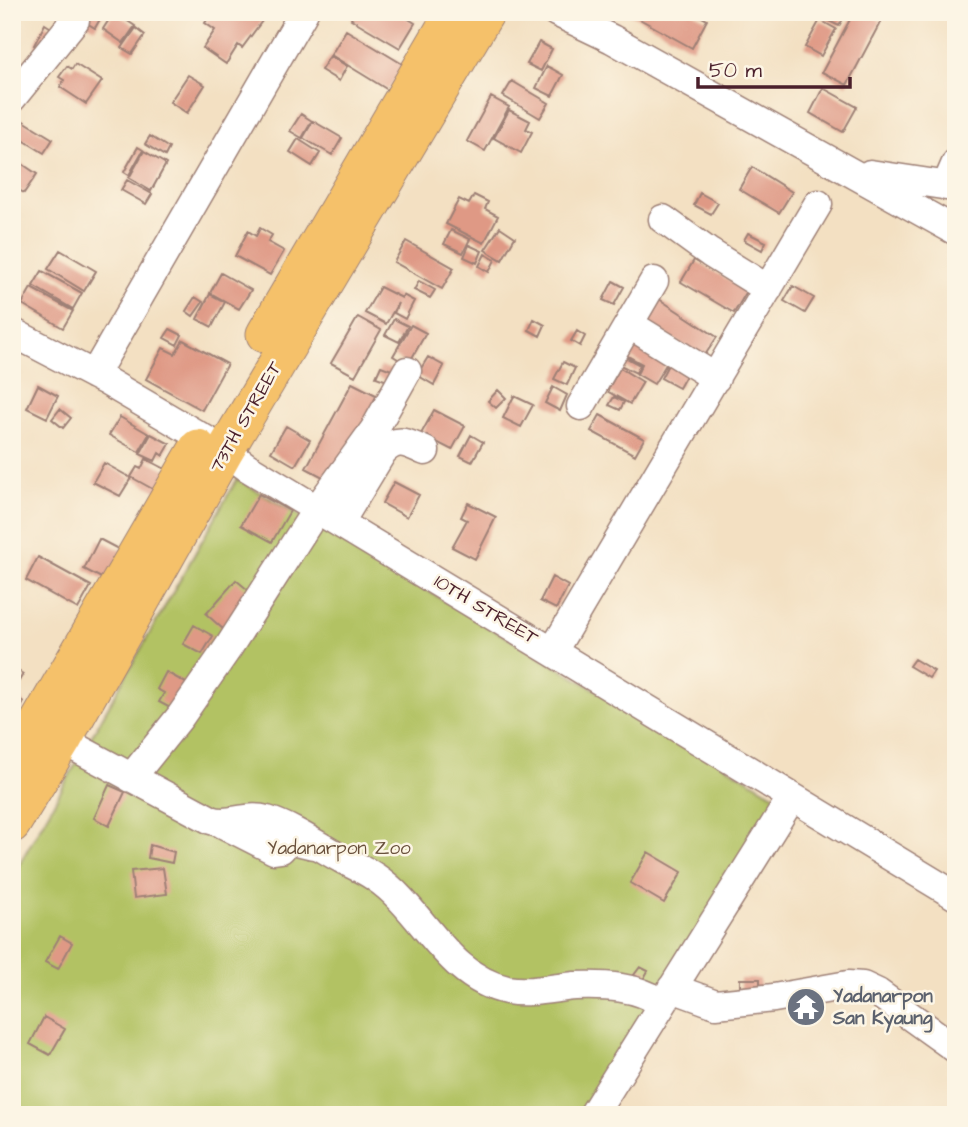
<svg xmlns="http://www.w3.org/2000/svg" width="968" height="1127" font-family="'Architects Daughter',sans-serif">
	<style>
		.green { fill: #b2c264; stroke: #7e7048; stroke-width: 2 }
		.building { fill: #df9985 }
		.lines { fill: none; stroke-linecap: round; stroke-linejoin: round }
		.minor-casing { stroke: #9e8076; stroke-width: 31 }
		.major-casing { stroke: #9e8076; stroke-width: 39 }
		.minor { stroke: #fff; stroke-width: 28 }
		.major { stroke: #f5c16b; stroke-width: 37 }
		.labels { text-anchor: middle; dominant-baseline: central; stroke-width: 5; stroke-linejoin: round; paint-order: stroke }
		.street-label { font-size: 19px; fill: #4a1f2b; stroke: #fcf5e5 }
		.park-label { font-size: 19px; fill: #69503c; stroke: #fcf5e5 }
		.worship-label { font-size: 19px; font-weight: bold; fill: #5b616d; stroke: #fcf5e5; text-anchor: start }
	</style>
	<rect width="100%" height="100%" fill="#fcf5e5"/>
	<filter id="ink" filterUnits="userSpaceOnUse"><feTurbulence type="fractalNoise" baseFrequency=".0143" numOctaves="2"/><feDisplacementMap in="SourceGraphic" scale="14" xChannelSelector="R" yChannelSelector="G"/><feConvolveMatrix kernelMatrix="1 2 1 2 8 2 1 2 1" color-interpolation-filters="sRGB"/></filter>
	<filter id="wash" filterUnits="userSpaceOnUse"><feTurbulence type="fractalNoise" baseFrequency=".00686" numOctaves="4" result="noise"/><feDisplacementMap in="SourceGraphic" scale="28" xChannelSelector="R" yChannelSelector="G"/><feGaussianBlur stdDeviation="1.57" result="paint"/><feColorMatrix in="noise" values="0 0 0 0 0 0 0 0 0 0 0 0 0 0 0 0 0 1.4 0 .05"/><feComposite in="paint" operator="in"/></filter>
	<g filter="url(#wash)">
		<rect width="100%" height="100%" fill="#f3e0c2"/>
		<path class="green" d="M237 479 780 798 587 1115H12V877Z"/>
		<g id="blocks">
			<path class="building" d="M79 12H104L95 28 77 17Z
				M114 12 135 26 123 43 103 29Z
				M212 12H250L262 21 242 48 238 45 226 64 203 48 215 30 205 23Z
				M355 12H397L415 23 400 48 351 19Z
				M627 12H693L707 20 692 48Z
				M826 12H847L839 26 823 18Z
				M854 12H865L881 21 847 85 822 72Z
				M820 20 836 29 821 56 805 47Z
				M45 24 56 31 45 51 34 45Z
				M136 28 145 35 132 54 122 48Z
				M346 30 404 65 388 90 331 55Z
				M539 42 552 49 541 71 527 64Z
				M330 56 347 66 339 81 321 70Z
				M75 64 102 81 86 104 60 87 64 80 59 77 67 66 72 69Z
				M547 66 563 75 552 96 536 88Z
				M188 75 205 85 187 113 170 102Z
				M512 81 549 103 540 118 503 96Z
				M823 88 857 107 843 132 810 113Z
				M491 97 509 107 485 151 467 141Z
				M509 110 530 121 526 129 532 132 521 153 494 138Z
				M301 114 312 121 302 138 290 131Z
				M17 117 53 139 44 153 12 133V125Z
				M313 121 342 138 332 155 303 138Z
				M150 136 169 148 165 156 145 144Z
				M298 139 320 153 312 166 290 152Z
				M138 147 143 150 129 175 124 172Z
				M144 151 166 164 151 191 129 178Z
				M12 157 37 174 24 193 12 186Z
				M752 167 792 192 779 213 739 189Z
				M127 180 152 194 146 204 121 190Z
				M700 193 718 203 711 214 694 205Z
				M474 195 488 202 485 209 498 216 484 243 446 224 459 199 469 204Z
				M500 227 515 237 502 260 485 250Z
				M260 228 272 235 268 242 284 251 270 275 235 256 248 231 256 236Z
				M451 230 470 239 463 253 444 244Z
				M748 233 766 242 762 250 744 240Z
				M406 241 454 268 442 289 394 262Z
				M469 245 482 251 477 263 464 257Z
				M60 250 96 271 84 291 48 269Z
				M485 254 495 260 489 272 479 266Z
				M694 260 747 291 734 313 681 282Z
				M42 271 82 293 73 309 33 286Z
				M221 273 251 290 239 309 210 293Z
				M419 281 435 290 430 298 414 290Z
				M613 281 624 287 614 305 603 300Z
				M793 286 814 298 805 313 784 301Z
				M380 287 402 298 403 295 414 301 405 319 394 313 398 303 386 324 365 313Z
				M31 288 73 311 63 328 22 304Z
				M210 294 225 302 212 327 197 319Z
				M195 297 203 302 193 316 186 311Z
				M659 299 717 337 703 358 645 321Z
				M358 317 381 330 355 376 331 363Z
				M394 319 408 326 399 342 385 335Z
				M534 319 545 325 540 336 529 330Z
				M411 325 426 333 408 365 393 356Z
				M170 329 182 335 177 345 164 338Z
				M577 331 585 336 580 346 571 341Z
				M635 339 670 358 654 384 637 374 642 364 626 355Z
				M183 340 227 364 202 410 146 379 163 348 175 354Z
				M428 357 444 366 434 385 417 375Z
				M625 357 640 365 636 373 620 365Z
				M671 359 689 370 679 388 661 378Z
				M563 362 575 368 567 385 554 379Z
				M381 366 397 372 393 383 376 377Z
				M620 368 643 382 630 404 607 391Z
				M352 383 382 398 336 484 306 468Z
				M38 385 58 396 47 418 27 408Z
				M553 387 567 395 560 411 545 403Z
				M498 390 506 398 496 408 488 401Z
				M514 396 533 405 521 427 503 418Z
				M614 397 624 402 620 410 609 405Z
				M60 409 71 418 63 428 52 419Z
				M434 410 465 426 452 450 421 434Z
				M600 415 644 439 635 455 591 431Z
				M120 417 149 434 139 452 109 435Z
				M286 426 310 440 295 466 271 452Z
				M151 434 170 444 163 456 159 453 155 461 140 454Z
				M471 435 483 442 472 462 460 456Z
				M146 459 169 471 158 492 131 477 137 467 141 469Z
				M104 463 131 478 120 496 93 482Z
				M394 482 419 495 407 517 382 503Z
				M259 494 290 511 272 542 241 525Z
				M468 503 496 517 475 559 452 547 467 520 461 517Z
				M99 539 122 551 107 581 84 569Z
				M38 557 91 586 78 609 26 580Z
				M552 577 568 586 556 609 540 601Z
				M236 580 254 595 223 629 206 614Z
				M194 625 213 636 202 654 183 644Z
				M914 659 934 671 929 678 909 666Z
				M12 667 23 674 12 693Z
				M166 672 186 683 172 709 159 702 164 693 157 689Z
				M15 696 24 702 12 724V701Z
				M109 785 125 792 109 826 94 818Z
				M150 845 174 852 172 863 148 858Z
				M648 852 682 872 664 903 630 883Z
				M163 868 167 894 134 898 131 871Z
				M60 936 72 943 58 969 45 962Z
				M640 967 648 971 643 980 634 975Z
				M740 979H760V998L740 999Z
				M44 1017 65 1029 50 1055 30 1044Z"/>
		</g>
	</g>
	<g filter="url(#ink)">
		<use href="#blocks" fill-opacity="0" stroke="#9e8076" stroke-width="2"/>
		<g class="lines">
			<g class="minor-casing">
				<path id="minor" d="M556 12 612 39 956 231
					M12 98 75 20
					M870 174 956 187
					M946 186 956 163
					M663 219 710 253 768 289
					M629 324 716 378
					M12 332 104 380 225 451 247 467 956 896
					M94 375 304 12
					M581 406 654 281
					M340 522 383 451C399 436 408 444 425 451
					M553 651 818 204
					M45 731 211 820C229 827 244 814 267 820 293 828 318 846 342 859 353 865 365 870 375 877 423 909 446 977 507 990 530 994 552 988 575 986 605 985 637 986 662 1003
					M131 778 180 717 228 648 317 509 374 430 407 371
					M223 824 274 850 281 849 288 839 313 845
					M672 988 716 1004 774 998 848 985 863 986 878 993 956 1049
					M593 1115 792 797"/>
			</g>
			<g class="major-casing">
				<path id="major" d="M265 334 454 12
					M12 768 198 448
					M12 824 63 740 225 451 486 12"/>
			</g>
			<use href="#minor" class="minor"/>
			<use href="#major" class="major"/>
		</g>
	</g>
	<defs>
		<g id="temple-disc" transform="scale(2.0125)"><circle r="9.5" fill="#6b7280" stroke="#fcf5e5"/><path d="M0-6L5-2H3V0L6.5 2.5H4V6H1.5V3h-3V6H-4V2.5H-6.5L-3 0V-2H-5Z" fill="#fff"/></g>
	</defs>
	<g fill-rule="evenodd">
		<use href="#temple-disc" x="806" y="1007"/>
	</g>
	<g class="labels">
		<g class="street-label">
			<text transform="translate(246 417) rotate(-60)">73TH STREET</text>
			<text transform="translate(486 610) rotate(31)">10TH STREET</text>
		</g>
		<g class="park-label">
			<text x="339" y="848">Yadanarpon Zoo</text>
		</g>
		<g class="worship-label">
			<text x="833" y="996">Yadanarpon<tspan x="833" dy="22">San Kyaung</tspan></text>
		</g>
	</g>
	<rect width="968" height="1127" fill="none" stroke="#fcf5e5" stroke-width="42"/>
	<path d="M698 77v10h152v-10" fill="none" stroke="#4a1f2b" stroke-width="3.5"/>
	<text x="709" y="77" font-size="21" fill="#4a1f2b" stroke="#fcf5e5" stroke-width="5" paint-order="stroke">50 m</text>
</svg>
